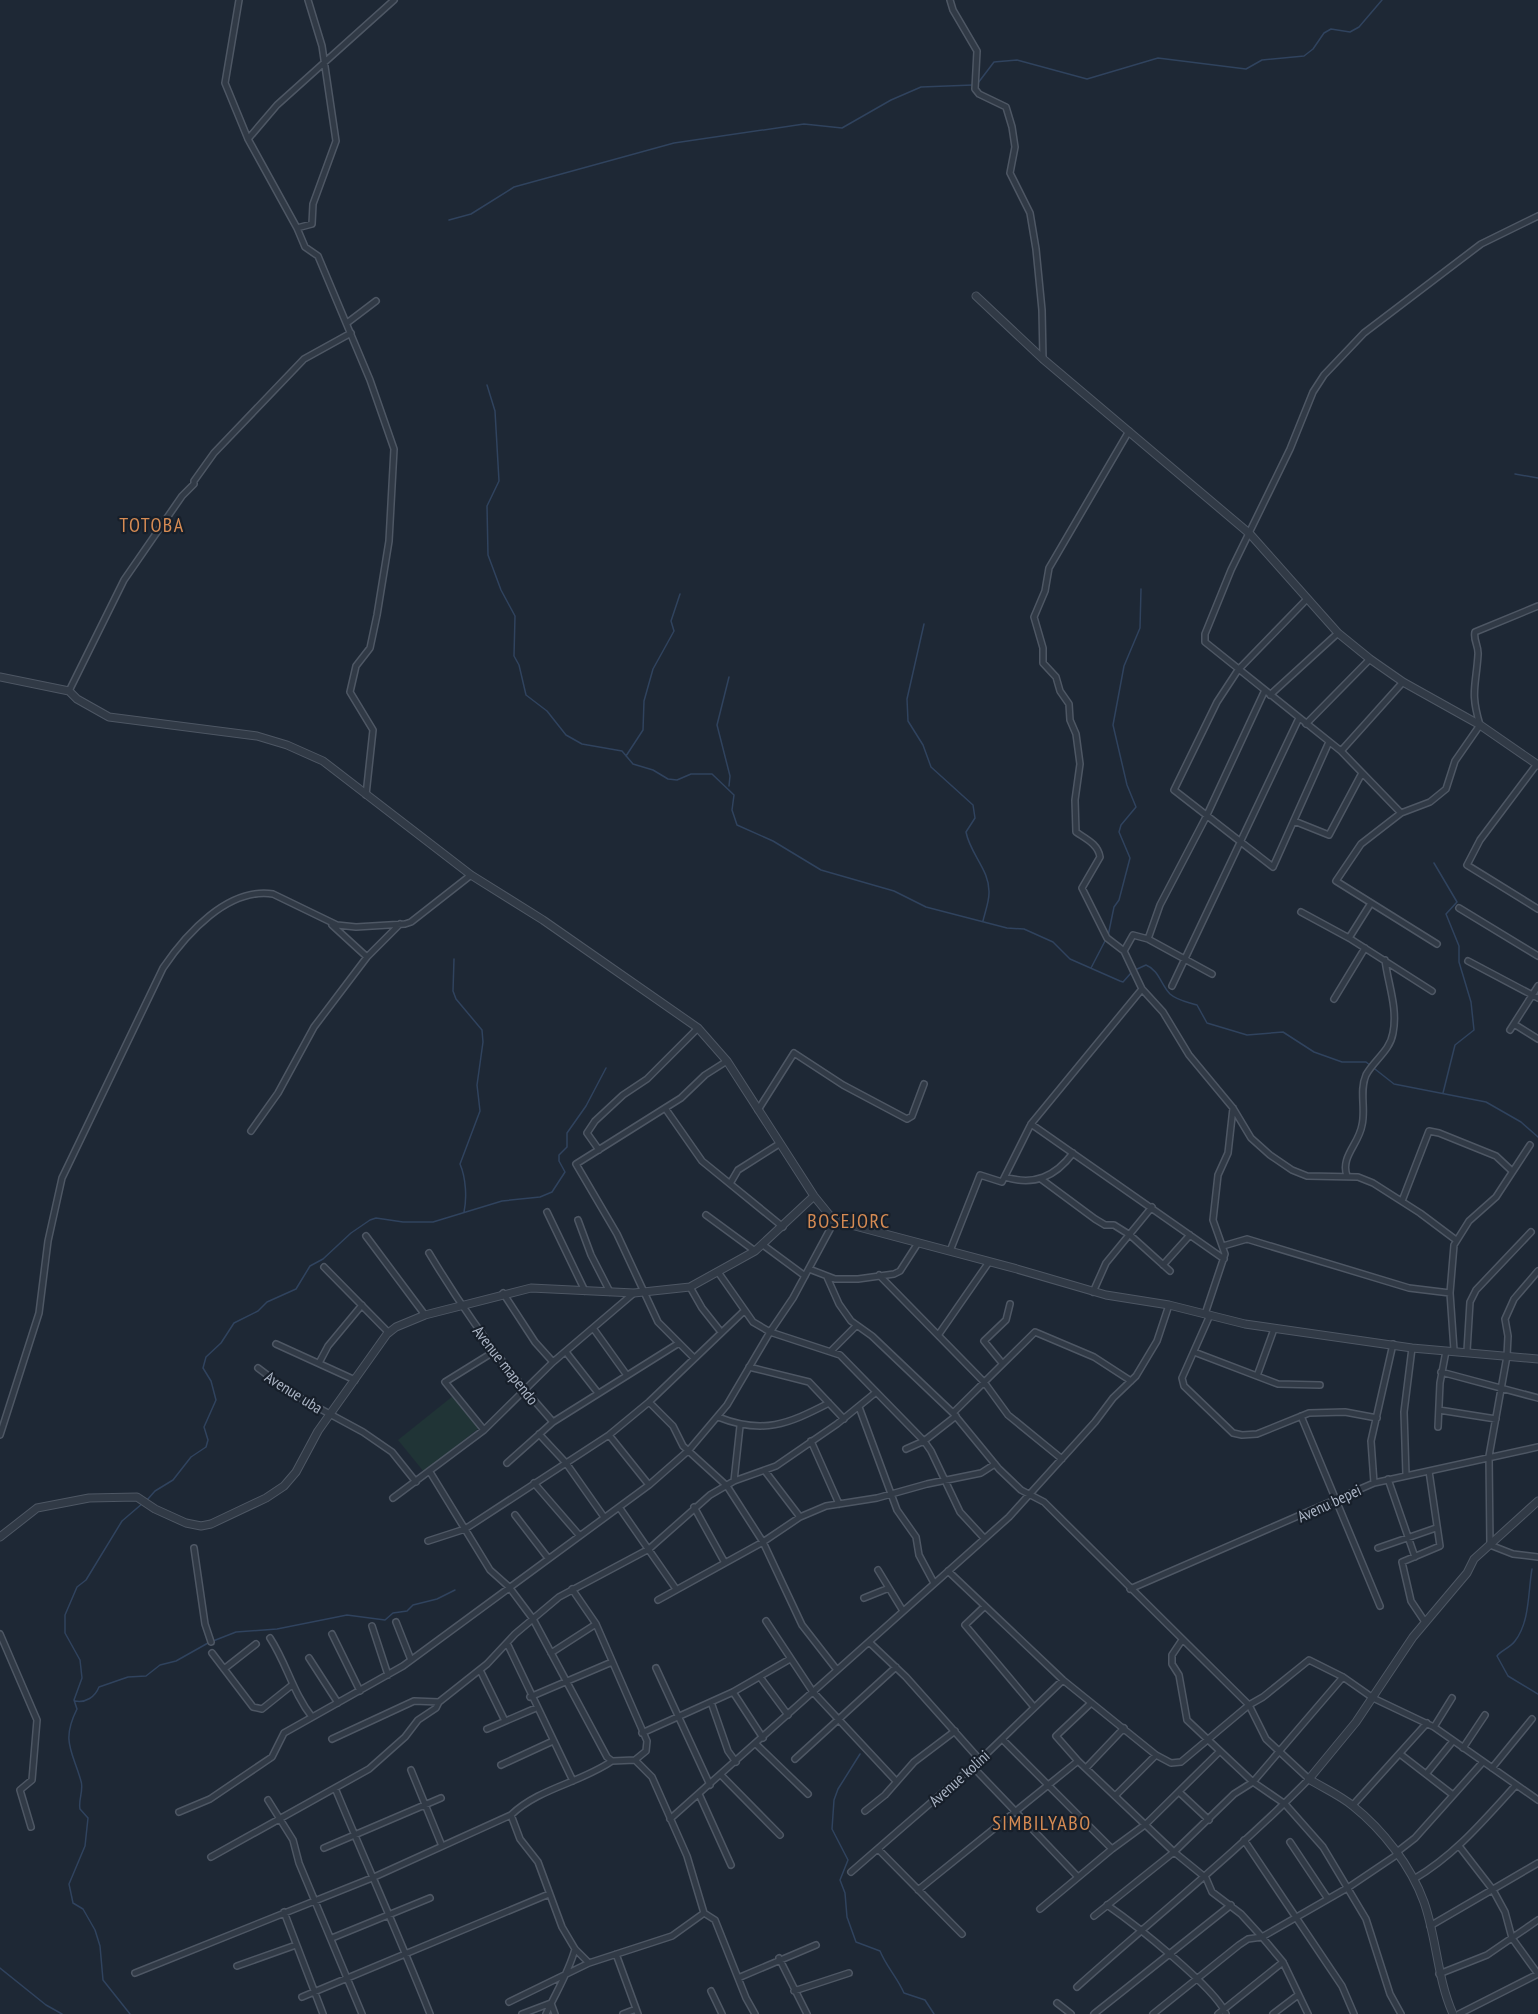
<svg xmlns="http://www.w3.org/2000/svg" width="1538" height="2014" font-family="'PT Sans Narrow',sans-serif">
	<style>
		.green { fill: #203436 }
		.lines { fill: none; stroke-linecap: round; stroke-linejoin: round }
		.stream { stroke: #30435e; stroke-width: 1.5 }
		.minor-casing { stroke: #4e5764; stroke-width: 8 }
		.tertiary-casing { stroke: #4e5764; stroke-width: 9 }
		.minor { stroke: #313a46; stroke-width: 5 }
		.tertiary { stroke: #313a46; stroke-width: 7 }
		.labels { text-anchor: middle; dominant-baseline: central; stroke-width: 4.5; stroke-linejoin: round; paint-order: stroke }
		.street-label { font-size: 16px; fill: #aab4c4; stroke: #171f2a }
		.quarter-label { font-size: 20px; letter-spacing: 1.5px; fill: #d68b53; stroke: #171f2a }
	</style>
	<rect width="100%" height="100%" fill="#1e2835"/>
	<path class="green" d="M453 1396 479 1428 424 1472 398 1440Z"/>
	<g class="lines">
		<path class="stream" d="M978 83 994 62 1017 60 1087 79 1158 58 1246 69 1262 60 1304 56 1313 49 1324 33 1331 29 1350 32 1359 27 1382 0
			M449 220 471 214 514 187 674 143 804 124 842 128 891 100 921 87 973 85
			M487 385 495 411 499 481 487 506 488 555 501 590 515 616 514 656 519 665 526 695 547 711 566 735 582 744 622 751 633 764 653 770 668 779 677 780 691 774H712L734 795 732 810 737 825 773 841 821 870 894 891 926 907 1007 928 1024 929 1053 942 1070 959 1120 981 1123 982 1131 973
			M1515 474 1538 478
			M924 624 907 699 908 721 923 745 931 767 973 805 975 818 966 832C970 854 990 870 989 893 989 902 985 912 983 921
			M626 756 643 730 644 701 653 669 674 631 671 621 680 594
			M729 786 730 776 717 725 729 677
			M1434 863 1457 902 1446 914 1459 946V962L1471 1002 1474 1030 1455 1045 1443 1093
			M1108 936 1114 907 1119 900 1130 858 1119 832 1121 825 1136 807 1127 785 1113 725 1124 666 1140 628 1141 589
			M454 959 453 991 456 999 482 1030 483 1042 477 1085 480 1111 460 1164C466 1178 467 1198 464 1212
			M1091 968 1105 941
			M1135 970 1146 965C1159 970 1161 985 1170 994 1178 1001 1188 1002 1197 1005L1207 1023 1247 1035 1283 1032 1314 1052 1342 1062H1366L1394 1084 1486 1102 1521 1122 1538 1137
			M147 1500 155 1491 173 1480 191 1457 206 1447 208 1440 204 1427 216 1400 211 1381 203 1368 206 1357 221 1343 234 1323 258 1311 267 1302 296 1289 310 1266 323 1259 351 1233 370 1220 376 1218 403 1222H433L502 1201 540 1197 552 1192 565 1172 559 1161V1155L567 1147V1133L586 1106 606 1068
			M1532 1569C1528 1591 1530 1622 1515 1641 1510 1648 1501 1650 1497 1656L1508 1676 1538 1694
			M213 1641 236 1632 277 1629 347 1615 385 1620 393 1613 407 1611 413 1605 437 1599 455 1590
			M75 1701C86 1703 95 1697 99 1687L128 1677 146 1676 160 1665 176 1661 208 1643
			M860 1754 838 1789 834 1800 832 1829 848 1860 840 1880 845 1893 847 1917 856 1942 880 1951C886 1966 897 1977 904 1993L925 2000 934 2014
			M0 1968 46 2005 62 2014
			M130 2014 103 1980 100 1946 95 1930 83 1909 73 1903 69 1884 85 1846 88 1818 80 1809C78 1800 84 1790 81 1781 72 1750 61 1741 77 1709L74 1700 82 1678 80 1660 65 1633V1615L77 1587 86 1580 122 1521 143 1503"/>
		<g class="minor-casing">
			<path id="minor" d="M239 0 225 83 248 139 297 228 305 247 318 256 370 380 394 449 389 541 377 615 370 648 356 666 350 692 373 730 366 795
				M950 0 953 10 977 51 975 89 979 94 1006 107 1012 127 1015 147 1010 173 1030 213 1036 249 1042 310 1043 359
				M248 139 277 105 394 0
				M297 228 312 224 313 204 336 141 322 46 308 0
				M347 323 376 301
				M1129 431 1049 568 1045 591 1034 617 1043 648V663L1056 677 1060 691 1069 704 1070 720 1076 734 1080 764 1075 800 1076 832C1086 839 1098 844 1100 857L1082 888 1107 938 1124 951 1142 989 1163 1012 1189 1055 1233 1108 1251 1138 1270 1155 1292 1170 1307 1176 1358 1177 1373 1183 1420 1213 1456 1240
				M1307 599 1238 670 1217 702 1174 790 1273 867 1329 742
				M69 691 124 580 182 496 194 484V481L214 453 304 359 351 333
				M1270 695 1338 633
				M1306 724 1370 659
				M1341 751 1403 682
				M1537 764 1480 840 1467 865 1538 909
				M1401 813 1341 751 1205 642V634L1231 570 1290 449 1313 392 1324 375 1364 333 1481 244 1538 216
				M1294 821 1329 835 1362 773
				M1459 908 1538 956
				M1301 912 1349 938 1432 991
				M332 925 367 957
				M1349 938 1371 903
				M1148 939 1160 905 1206 817 1265 690
				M1437 944 1336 881 1361 844 1401 813 1430 802 1446 789 1455 761 1480 725C1470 692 1476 686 1478 655 1479 646 1473 640 1475 632L1538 606
				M1124 951 1133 935 1148 939 1212 974
				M1468 961 1538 998
				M1172 986 1299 718
				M1334 999 1365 948
				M1514 1024 1538 1039
				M1510 1030 1538 986
				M665 1108 702 1161 783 1227
				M758 1110 794 1053 843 1085 907 1119 912 1116 924 1084
				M1031 1124 1224 1259
				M251 1131 278 1093 314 1027 367 957 400 924
				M599 1150 587 1133 595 1121 623 1095 647 1079 698 1028
				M1347 1176C1340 1157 1359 1144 1362 1125 1366 1109 1359 1091 1366 1075 1374 1060 1390 1051 1393 1033 1398 1008 1388 984 1385 960
				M1005 1177C1034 1186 1055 1177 1073 1153
				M1041 1179 1095 1219 1105 1225H1114L1130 1235 1170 1271
				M731 1182 738 1170 779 1144
				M1402 1201 1429 1131 1439 1133 1496 1156 1512 1171
				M547 1212 585 1291
				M706 1215 755 1251
				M578 1220 591 1255 610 1292
				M366 1236 425 1315
				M763 1245 805 1276
				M1223 1246 1247 1239 1409 1288 1450 1293
				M950 1251 980 1175 1002 1182 1031 1124 1142 989
				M429 1253C465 1313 506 1370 553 1422
				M1163 1265 1190 1235
				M324 1267 389 1333
				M809 1269 835 1279H858L894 1274 900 1271 918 1243
				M1538 1271 1514 1299 1505 1319 1508 1336 1507 1356 1489 1456 1490 1545 1513 1554 1538 1557
				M718 1272 753 1322 770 1332 840 1355 924 1441 931 1451 960 1512 984 1538
				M879 1275 984 1382 1008 1415 1062 1459
				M827 1277 839 1304 851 1321 872 1336 953 1413 999 1469 1021 1490 1044 1502 1249 1705 1266 1739 1309 1779C1236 1853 1154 1918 1077 1987
				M690 1287 702 1308 721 1332
				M1093 1292 1106 1263 1152 1207
				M503 1293 535 1342 553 1362
				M1205 1314 1225 1254 1213 1220 1218 1175 1228 1153 1233 1108
				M1210 1315 1182 1378 1184 1386 1233 1433 1242 1435 1257 1434 1309 1413 1345 1412 1377 1418
				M593 1328 626 1374
				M939 1334 989 1262
				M276 1344 355 1380
				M832 1350 856 1326
				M1454 1350 1450 1293 1454 1245 1469 1221 1496 1197 1530 1145
				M1467 1351 1470 1302 1476 1290 1531 1232
				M566 1352 598 1393
				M1194 1352 1278 1384 1320 1385
				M694 1358 658 1322 617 1234 576 1164 681 1098 705 1075 727 1061
				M319 1363 328 1346 362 1305
				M1002 1363 984 1341 1006 1320 1010 1304
				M749 1367 809 1382 844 1419
				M258 1368 291 1393 363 1432 392 1452 416 1482
				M1441 1372 1538 1398
				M1257 1376 1274 1329
				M649 1402 673 1426 683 1446 727 1486 763 1542 802 1625 837 1670
				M859 1407 897 1510 916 1537 919 1555 934 1583
				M1439 1410 1496 1419
				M953 1413 1035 1332 1094 1357 1131 1381
				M1301 1416 1380 1606
				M718 1417C763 1435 788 1424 829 1403
				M1438 1427 1440 1383 1446 1351
				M484 1430 445 1382 495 1351
				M539 1434 566 1463 604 1517
				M0 1435 39 1313 48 1241 62 1178 163 968C186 934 228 887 273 894L337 925 356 927 405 924 411 922 471 875
				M609 1435 649 1485
				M811 1441 839 1504
				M906 1449 924 1441 956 1416
				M507 1463 553 1422 679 1343
				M765 1471 800 1517
				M430 1472 490 1570 509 1587 533 1619 607 1757 612 1761 635 1760 652 1777 687 1856 704 1913
				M1406 1475 1404 1412 1412 1348
				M1388 1479 1415 1557
				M734 1481 740 1426
				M534 1483 579 1535
				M1374 1483 1371 1441 1393 1344
				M393 1498 484 1430 553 1362 634 1293
				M619 1507 676 1589
				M694 1507 725 1563
				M515 1515 548 1558
				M428 1541 465 1529 609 1435 649 1402 743 1312
				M194 1548 205 1624 211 1642
				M1378 1548 1436 1528
				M878 1570 903 1611
				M948 1571 1063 1680 1156 1755 1171 1763 1181 1762 1249 1705 1263 1697 1309 1660 1343 1677 1373 1698 1434 1727 1538 1800
				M572 1589 596 1624 647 1741 646 1751 635 1760
				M1130 1589 1374 1483 1538 1447
				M864 1598 889 1588
				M658 1600 763 1542 800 1517 826 1506 877 1498 927 1484 981 1473 995 1464
				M985 1606 965 1625 1034 1707
				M766 1621 813 1692 896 1781
				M396 1622 411 1660
				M1425 1622 1411 1601 1402 1562 1440 1546 1429 1471
				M372 1626 388 1675
				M0 1634 37 1720 32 1780 20 1790 31 1827
				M332 1634 360 1691
				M270 1638C287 1664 293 1693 312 1717
				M1182 1640 1172 1655V1664L1179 1675 1187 1720 1253 1782 1285 1804 1323 1847 1366 1919 1390 1994 1401 2014
				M869 1642 906 1677 980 1760
				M507 1643 573 1781
				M212 1653 253 1707 262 1709 292 1685
				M551 1653 596 1624
				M309 1658 338 1703
				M656 1668 710 1785
				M224 1669 256 1644
				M480 1670 505 1721
				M760 1677 788 1715
				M733 1692 763 1738
				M530 1697 612 1662
				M711 1702 728 1751 736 1762
				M1091 1703 1056 1736 1078 1761 1174 1852 1206 1878 1212 1892 1241 1914 1262 1937 1283 1962 1308 2014
				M1434 1727 1452 1698
				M487 1729 536 1708
				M642 1733 733 1692 790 1659
				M332 1739 414 1701 439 1702 487 1664 515 1634 559 1597 649 1549 710 1495 734 1481 776 1466 837 1424 875 1393
				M1002 1739 1112 1849
				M756 1744 808 1794
				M1463 1748 1485 1715
				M1400 1754 1453 1795
				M795 1759 896 1667
				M501 1765 553 1741
				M973 1767 1078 1877
				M1086 1768 1124 1728
				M1492 1768 1532 1719
				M411 1770 442 1846
				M1427 1773 1453 1741
				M721 1775 780 1835
				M335 1788C366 1863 400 1938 430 2014
				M1179 1792 1209 1820
				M699 1794 731 1865
				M1116 1795 1156 1755
				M268 1800 293 1840 299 1863 362 2014
				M1353 1805 1427 1723
				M865 1811 885 1795 914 1762 955 1731
				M179 1812 210 1799 272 1757 284 1733 403 1666 649 1485 689 1450 727 1405 770 1332 793 1298 835 1220
				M511 1815 520 1839 538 1862 562 1927 575 1949 589 1963
				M670 1819 1009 1517 1095 1422 1113 1398 1136 1376 1157 1341 1169 1305
				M1244 1840 1342 1986 1354 2014
				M1290 1842 1328 1899
				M1459 1846 1493 1890 1505 1912 1512 1938 1538 1974
				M324 1848 441 1798
				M878 1849 962 1934
				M1397 1852 1415 1838 1482 1763
				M211 1857 369 1769 405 1737 418 1720 436 1708 439 1702
				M851 1872 980 1760 1063 1680
				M1414 1879C1455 1855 1484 1820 1516 1785
				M918 1890 1078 1761
				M1107 1905C1133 1923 1216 1988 1226 2014
				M1040 1909 1112 1849 1146 1824 1219 1752
				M284 1912 323 2014
				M704 1913 715 1920 746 1998 755 2014
				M1094 1916 1174 1852 1234 1794 1253 1782 1343 1677
				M1430 1926 1538 1863
				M332 1938 430 1898
				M616 1954 638 2014
				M779 1958 807 2014
				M237 1966 296 1945
				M135 1973 372 1878 511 1815C539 1788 580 1783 612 1761
				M1439 1974 1487 1955 1538 1920
				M738 1978 816 1945
				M711 1991 722 2014
				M794 1991 849 1973
				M302 1997 549 1894
				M509 2002 589 1963 672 1936 704 1913
				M1057 2003 1071 2014
				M522 2014 551 2003 555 2014
				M546 2014C556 1992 569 1972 575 1949
				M623 2014 636 2009
				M1094 2014 1231 1905
				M1153 2014 1239 1945 1248 1939 1262 1937 1349 1887 1398 1854
				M1218 2014 1283 1962
				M1273 2014 1298 1995
				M1459 2014 1538 1974"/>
		</g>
		<g class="tertiary-casing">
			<path id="tertiary" d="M976 296 1043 359 1250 534 1338 633 1370 659 1403 682 1480 725 1538 765
				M0 677 69 691 77 699 109 717 257 736 287 745 323 761 471 875 543 920 698 1028 727 1061 814 1196 831 1217 840 1222 1017 1269 1106 1295 1169 1305 1245 1324 1412 1348 1538 1359
				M0 1537 37 1508 89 1498 137 1497 155 1509 186 1523 201 1526 211 1524 266 1498 284 1486 296 1472 318 1431 387 1334 396 1327 425 1315 531 1288 634 1293 690 1287 755 1251 814 1196
				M1453 2014C1437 1978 1437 1939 1424 1902 1411 1866 1383 1830 1353 1806 1340 1795 1323 1788 1309 1779L1356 1722 1413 1637 1467 1573 1474 1559 1538 1501"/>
		</g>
		<use href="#minor" class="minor"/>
		<use href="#tertiary" class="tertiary"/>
	</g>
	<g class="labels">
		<g class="street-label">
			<text transform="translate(506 1365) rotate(52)">Avenue mapendo</text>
			<text transform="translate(294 1392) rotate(32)">Avenue uba</text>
			<text transform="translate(1329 1503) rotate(-25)">Avenu bepei</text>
			<text transform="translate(959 1778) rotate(-42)">Avenue kolini</text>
		</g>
		<g class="quarter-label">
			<text x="152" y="525">TOTOBA</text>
			<text x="849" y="1221">BOSEJORC</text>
			<text x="1042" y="1823">SIMBILYABO</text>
		</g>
	</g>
</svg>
